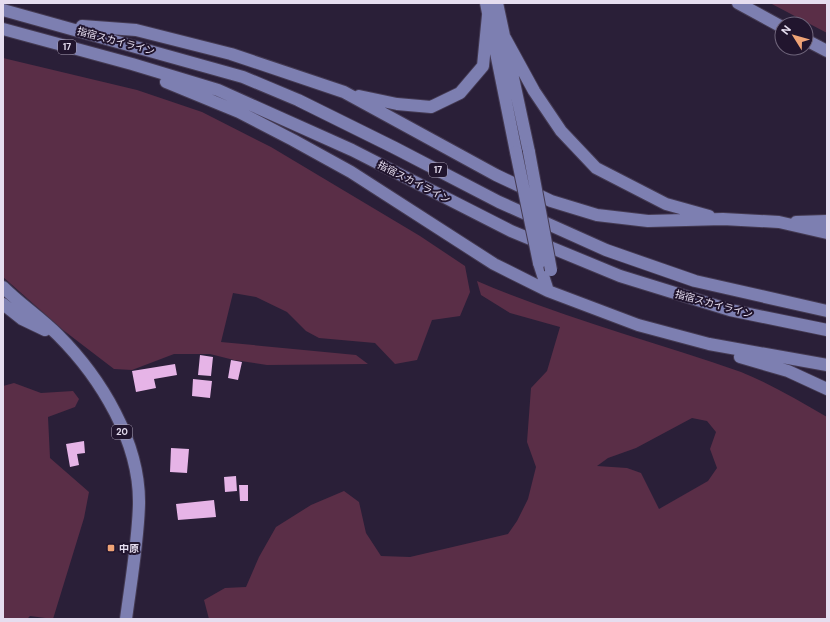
<svg xmlns="http://www.w3.org/2000/svg" width="830" height="622" font-family="'DM Sans','Noto Sans JP',sans-serif">
	<style>
		.green { fill: #5a2e47; fill-rule: evenodd }
		.building { fill: #e6b4e7 }
		.lines { fill: none; stroke-linecap: round; stroke-linejoin: round }
		.primary-casing { stroke: #443a52; stroke-width: 14 }
		.primary { stroke: #7d7fb1; stroke-width: 12 }
		.primary-bridge-casing { stroke: #443a52; stroke-width: 14; stroke-linecap: butt }
		.primary-bridge { stroke: #7d7fb1; stroke-width: 12 }
		.poi-dot { fill: #efa376; stroke: #21152e; stroke-width: 1.5 }
		.labels { text-anchor: middle; dominant-baseline: central; stroke-width: 4; stroke-linejoin: round; paint-order: stroke }
		.shield { fill: #21152e; stroke: #aaa1b5; stroke-width: 1 }
		.shield-label { font-size: 9px; font-weight: bold; fill: #e5ddef }
		.street-label { font-size: 10px; fill: #e5ddef; stroke: #21152e }
		.poi-label { font-size: 10px; font-weight: bold; fill: #e5ddef; stroke: #21152e; text-anchor: start }
	</style>
	<rect width="100%" height="100%" fill="#2a1f38"/>
	<path class="green" d="M770 3H827V33Z
		M3 58 137 90 202 112 271 147 420 236 465 266 470 292 460 316 432 320 417 360 395 364 375 343 319 338 306 331 287 312 256 297 233 293 221 342 356 355 368 364 267 365 234 360 210 354H174L132 370 114 369 63 330 3 277Z
		M477 281C563 318 653 341 741 372 771 384 799 401 827 417V619H209L204 600 225 588 246 587 259 557 276 527 311 505 344 491 359 502 366 533 381 556 410 557 508 534 517 521 528 499 536 467 527 442 531 388 547 371 560 327 510 313 481 295ZM692 418 707 421 716 432 710 449 717 468 708 481 659 509 641 473 627 468 597 466 608 458 636 448Z
		M14 383 41 393 73 391 79 399 75 407 48 417 50 458 89 492 84 518 53 619 30 616 27 619H3V386Z"/>
	<path class="building" d="M200 355 213 357 211 376 198 375Z
		M231 360 242 362 238 380 228 378Z
		M175 364 177 375 154 379 156 388 136 392 132 371Z
		M193 379 212 381 210 398 192 396Z
		M84 441 85 453 77 454 79 465 70 467 66 444Z
		M171 448 189 449 187 473 170 472Z
		M236 476 237 491 225 492 224 477Z
		M239 485H248V501H240Z
		M214 500 216 517 178 520 176 504Z"/>
	<g class="lines">
		<g class="primary-casing">
			<path id="primary" d="M486 3 516 152
				M497 3 529 152
				M738 3 782 27
				M3 10 243 77 298 100 395 148 499 202 606 250 695 281 827 311
				M82 26 136 30 231 54 344 92 496 175 551 201 597 215 648 221 723 219 779 222 827 233
				M3 29 132 64 218 90 352 150 511 231 620 276 730 310 827 330
				M505 38 534 91 561 131 596 168 666 204 709 216
				M806 40 827 51
				M166 82 239 112 293 140 351 172 494 264 548 291 638 325 709 344 827 365
				M359 96 397 104 431 107 460 93 483 66 488 15
				M796 222 827 221
				M539 263 548 291
				M3 287C20 304 41 318 58 335 101 378 140 442 139 504 138 542 131 581 126 619
				M3 304 22 319 45 330
				M740 357 788 371 827 389"/>
		</g>
		<use href="#primary" class="primary"/>
		<g class="primary-bridge-casing">
			<path id="primary-bridge" d="M516 152 539 263
				M529 152 551 270"/>
		</g>
		<use href="#primary-bridge" class="primary-bridge"/>
	</g>
	<rect class="poi-dot" x="107" y="544" width="8" height="8" rx="2"/>
	<g class="labels">
		<g class="shield">
			<rect x="58" y="40" width="18" height="14" rx="3"/>
			<rect x="429" y="163" width="18" height="14" rx="3"/>
			<rect x="112" y="425" width="20" height="14" rx="3"/>
		</g>
		<g class="shield-label">
			<text x="67" y="47">17</text>
			<text x="438" y="170">17</text>
			<text x="122" y="432">20</text>
		</g>
		<g class="street-label">
			<text transform="translate(116 41) rotate(15)">指宿スカイライン</text>
			<text transform="translate(414 182) rotate(27)">指宿スカイライン</text>
			<text transform="translate(714 304) rotate(15)">指宿スカイライン</text>
		</g>
		<g class="poi-label">
			<text x="119" y="548">中原</text>
		</g>
	</g>
	<rect width="830" height="622" fill="none" stroke="#e5ddef" stroke-width="8"/>
	<g transform="translate(794 36) rotate(307)"><circle r="19" fill="#21152e" stroke="#6f657b"/>
	<path d="M0-3L7 15L0 10L-7 15Z" fill="#efa376"/>
	<text y="-6" font-size="11" font-weight="bold" text-anchor="middle" fill="#e5ddef">N</text>
	</g>
</svg>
